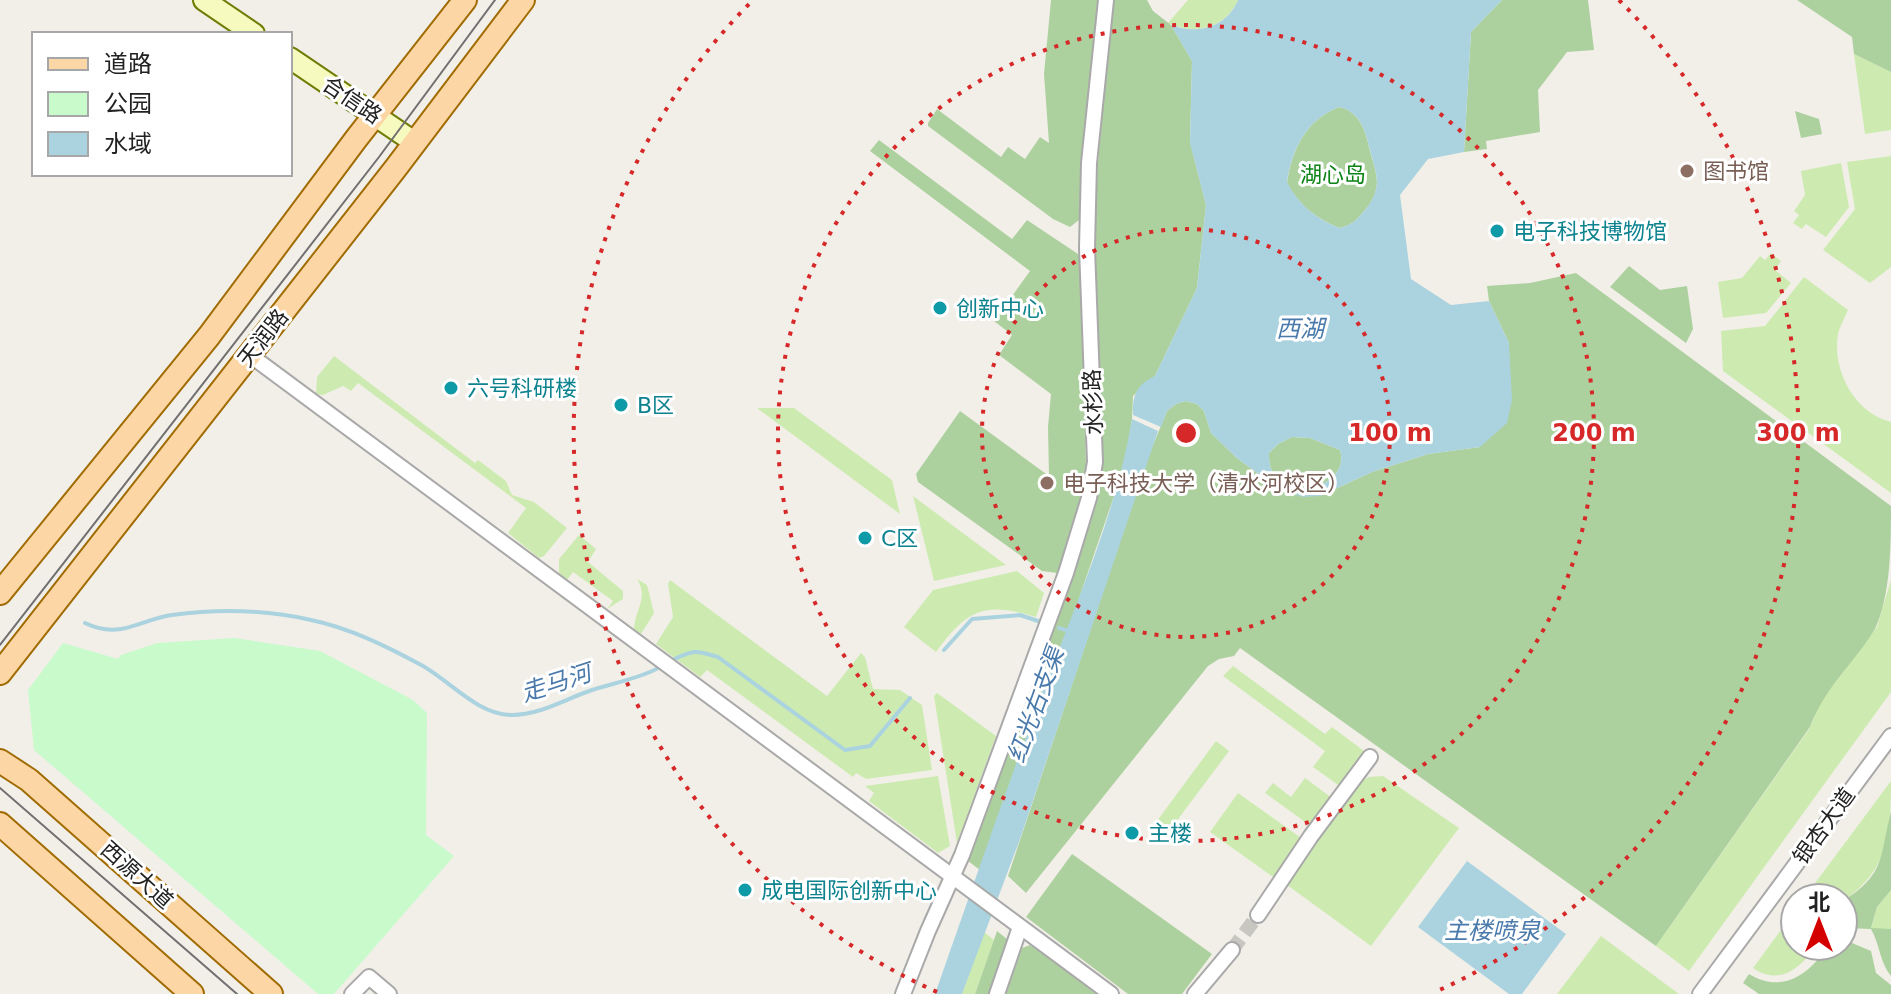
<svg xmlns="http://www.w3.org/2000/svg" width="1891" height="994" font-family="'DejaVu Sans','Noto Sans SC',sans-serif">
	<style>
		.grass { fill: #cdebb0 }
		.forest { fill: #add19e }
		.park { fill: #c8facc }
		.water { fill: #aad3df; fill-rule: evenodd }
		.lines { fill: none; stroke-linecap: round; stroke-linejoin: round }
		.stream { stroke: #aad3df; stroke-width: 4 }
		.street-tunnel { stroke: #c8c6c1; stroke-width: 14; stroke-dasharray: 14 7; stroke-linecap: butt }
		.street-casing { stroke: #a9a9a9; stroke-width: 18 }
		.secondary-casing { stroke: #707d05; stroke-width: 24 }
		.primary-casing { stroke: #a06b00; stroke-width: 26 }
		.street { stroke: #fff; stroke-width: 14 }
		.secondary { stroke: #f7fabf; stroke-width: 20 }
		.primary { stroke: #fcd6a4; stroke-width: 22 }
		.tram { stroke: #707070; stroke-width: 2 }
		.ring { fill: none; stroke: #d62828; stroke-width: 4; stroke-dasharray: 4 8 }
		.education-dot { fill: #8d6e63; stroke: #fff; stroke-width: 3 }
		.culture-dot { fill: #0f9aa8; stroke: #fff; stroke-width: 3 }
		.labels { text-anchor: middle; dominant-baseline: central; stroke-width: 6; stroke-linejoin: round; paint-order: stroke }
		.street-label { font-size: 22px; fill: #222; stroke: #fff }
		.education-label { font-size: 22px; fill: #785e54; stroke: #fff; text-anchor: start }
		.park-label { font-size: 22px; fill: #0c8416; stroke: #fff }
		.culture-label { font-size: 22px; fill: #0d838f; stroke: #fff; text-anchor: start }
		.water-label { font-size: 24px; font-style: italic; fill: #4a7aab; stroke: #fff }
		.centre { fill: #d62828; stroke: #fff; stroke-width: 4 }
		.ring-label { font-size: 24px; text-anchor: middle; font-weight: bold; fill: #d62828; stroke: #fff; stroke-width: 6; stroke-linejoin: round; paint-order: stroke }
	</style>
	<rect width="100%" height="100%" fill="#f2efe9"/>
	<path class="grass" d="M1188 0H1238C1226 28 1194 36 1168 23Z
		M1854 54 1891 72V130L1865 134Z
		M1891 156V267L1870 283 1823 250 1855 209 1847 162Z
		M1841 163 1849 207 1826 237 1806 224 1802 229 1793 223 1799 215 1794 211 1805 195 1801 171Z
		M1771 253 1781 261 1775 270 1791 283 1766 313 1723 318 1718 282 1742 278 1760 256 1765 260Z
		M1804 277 1848 310C1845 317 1840 326 1838 334 1832 370 1854 413 1891 422V493L1723 371 1721 331 1765 326Z
		M334 356 475 463 478 460 506 481 512 495 534 502 567 528 544 556 539 558 508 533 526 508 358 383 351 391 343 386 323 395 316 394 317 377Z
		M757 408H794L892 480 900 514Z
		M913 496 1006 565 934 581Z
		M579 535 596 549 588 562 623 591V599L607 609 613 601 573 572 567 580 559 574V559Z
		M1017 571 1044 593 1036 617C984 601 967 610 936 652L904 627 933 590Z
		M637 579 647 585 654 613 641 634 634 629C635 609 649 598 637 579Z
		M670 580 827 696 861 653 865 657 873 689 900 690 922 705 932 770 866 779 856 773 853 777 707 670 700 677 656 644 673 617 668 584Z
		M1891 580V692L1689 971 1656 946 1810 728 1820 702 1877 627Z
		M1233 666 1325 734 1332 727 1364 751 1341 787 1313 767 1325 751 1223 676Z
		M937 693 996 736 957 843 934 696Z
		M1216 741 1229 751 1164 838 1151 829Z
		M938 776 950 846 938 853 869 801 874 793 865 786Z
		M1383 776 1459 828 1371 946 1287 885 1359 782 1369 777Z
		M1305 778 1332 798 1312 827 1265 793 1273 783 1291 797Z
		M1891 781C1891 833 1889 870 1843 901V898H1804Z
		M1238 793 1304 840 1276 879 1210 832Z
		M1891 890V929H1871L1877 907Z
		M1795 911V946H1816C1800 969 1779 986 1753 968Z
		M984 932 994 940 975 994H962Z
		M1601 936 1679 994H1557Z"/>
	<path class="forest" d="M1051 0H1098L1081 214 1079 220 1070 227 1053 219 928 126V123L937 109 1001 157 1008 147 1025 159 1040 137 1049 143 1044 74Z
		M1113 0H1147L1153 11 1171 25 1192 61 1190 142 1206 205 1197 288 1155 376 1133 396 1132 419 1125 464 1074 613 1041 695 980 870 968 861 1087 529 1100 478 1093 217Z
		M1502 0H1588L1594 50 1567 52 1538 90 1540 132 1486 141 1487 149 1464 152 1471 32Z
		M1797 0H1891V72L1854 54 1852 37Z
		M1339 107C1360 111 1366 132 1370 151 1377 176 1383 188 1365 210 1357 220 1352 225 1340 228 1316 219 1299 205 1287 183 1292 149 1306 120 1339 107Z
		M1795 111 1819 119 1822 134 1801 138Z
		M879 140 1012 239 1027 220 1081 256 1086 467 1081 503 1057 573 1042 571 918 482 916 474 960 411 1049 476 1048 427 1051 394 999 355 1012 335 994 321 1030 271 870 151Z
		M1629 266 1660 290 1687 286 1693 329 1686 343 1610 287Z
		M1576 273 1891 506C1891 544 1891 595 1875 629 1853 665 1826 685 1810 727L1656 946 1240 648 1234 656 1219 659 1208 666 1026 893 1008 876 1149 455 1167 411 1176 404 1186 401 1197 404 1204 411 1211 433 1237 458 1279 489 1320 496 1372 472 1428 454 1480 447 1509 343 1489 301 1487 286 1530 283Z
		M1292 437 1310 438 1340 450C1353 490 1267 511 1269 453L1278 444Z
		M1891 812V890L1877 907 1871 928 1891 929V976C1880 963 1880 945 1871 929L1843 928V901C1887 873 1879 856 1891 812Z
		M1072 854 1212 954 1182 994H1128L1026 917Z
		M997 931 1007 939 989 994H975Z
		M1845 940 1871 951 1876 973 1891 985V994H1759L1743 983 1749 974C1782 994 1809 975 1828 946H1843Z
		M1030 945 1099 994H1006L1022 948Z"/>
	<path class="park" d="M235 638 320 651 413 700 427 713 426 835 454 856 334 994H318L34 750 28 690 63 643 118 659 121 655 157 643Z"/>
	<path class="water" d="M1238 0H1502L1471 32 1464 152 1428 159 1400 195 1411 279 1451 305 1489 301 1509 343 1512 400 1507 423 1480 447 1428 454 1372 472 1320 496 1303 497 1279 489 1237 458 1211 433 1204 411 1197 404 1186 401 1176 404 1167 411 1161 427 1133 415C1132 396 1137 384 1155 376L1197 288 1206 205 1190 143 1192 61 1171 25C1197 35 1226 28 1238 0ZM1339 107C1360 111 1366 132 1370 150 1377 176 1383 187 1365 210 1357 220 1352 225 1340 228 1316 219 1299 205 1287 182 1292 149 1306 120 1339 107ZM1292 437 1310 438 1340 450C1353 490 1267 511 1269 453L1278 444Z
		M1132 419 1158 431 1020 839 962 994H935C970 895 1004 795 1041 696 1075 605 1116 515 1132 419Z
		M1467 861 1566 934 1522 994H1509L1418 927Z"/>
	<g class="lines">
		<path class="stream" d="M85 623C120 640 138 620 172 615 217 609 267 610 311 620 350 628 388 647 423 666 451 682 478 715 512 715 540 715 565 699 592 690 611 684 631 680 650 672 664 666 679 654 694 652 701 651 710 655 718 657L845 750 870 746 910 698
			M1059 628 1072 632
			M944 650 972 619 1020 615 1038 621"/>
		<path class="street-tunnel" d="M1232 950 1258 915"/>
		<g class="street-casing">
			<path id="street" d="M250 355 1111 994
				M1258 915 1311 836 1370 757
				M352 994 369 977 389 994
				M903 994 928 931 962 855 1066 573 1089 498 1095 462 1087 248 1089 163 1106 0
				M997 994 1020 927
				M1195 994 1232 950
				M1700 994 1891 736"/>
		</g>
		<g class="secondary-casing">
			<path id="secondary" d="M204 0 254 34
				M290 58 414 142"/>
		</g>
		<g class="primary-casing">
			<path id="primary" d="M0 593 209 336 356 139 465 0
				M0 673 395 169 523 0
				M0 761 29 780 271 994
				M0 824 192 994"/>
		</g>
		<use href="#street" class="street"/>
		<use href="#secondary" class="secondary"/>
		<use href="#primary" class="primary"/>
		<path class="tram" d="M0 645 379 157 495 0
			M0 788 237 994"/>
	</g>
	<g class="ring">
		<circle cx="1186" cy="433" r="204"/>
		<circle cx="1186" cy="433" r="408"/>
		<path d="M937 992A612 612 0 0 1 753 0M1619 0A612 612 0 0 1 1435 992"/>
	</g>
	<g class="education-dot">
		<circle cx="1687" cy="171" r="8"/>
		<circle cx="1047" cy="483" r="8"/>
	</g>
	<g class="culture-dot">
		<circle cx="1497" cy="231" r="8"/>
		<circle cx="940" cy="308" r="8"/>
		<circle cx="451" cy="388" r="8"/>
		<circle cx="621" cy="405" r="8"/>
		<circle cx="865" cy="538" r="8"/>
		<circle cx="1132" cy="833" r="8"/>
		<circle cx="745" cy="890" r="8"/>
	</g>
	<g class="labels">
		<g class="street-label">
			<text transform="translate(352 100) rotate(34)">合信路</text>
			<text transform="translate(263 338) rotate(-52)">天润路</text>
			<text transform="translate(1093 402) rotate(-92)">水杉路</text>
			<text transform="translate(1824 826) rotate(-54)">银杏大道</text>
			<text transform="translate(137 875) rotate(42)">西源大道</text>
		</g>
		<g class="education-label">
			<text x="1703" y="171">图书馆</text>
			<text x="1063" y="483">电子科技大学（清水河校区）</text>
		</g>
		<g class="park-label">
			<text x="1333" y="174">湖心岛</text>
		</g>
		<g class="culture-label">
			<text x="1513" y="231">电子科技博物馆</text>
			<text x="956" y="308">创新中心</text>
			<text x="467" y="388">六号科研楼</text>
			<text x="637" y="405">B区</text>
			<text x="881" y="538">C区</text>
			<text x="1148" y="833">主楼</text>
			<text x="761" y="890">成电国际创新中心</text>
		</g>
		<g class="water-label">
			<text x="1300" y="329">西湖</text>
			<text transform="translate(556 683) rotate(-18)">走马河</text>
			<text transform="translate(1036 705) rotate(-70)">红光右支渠</text>
			<text x="1492" y="931">主楼喷泉</text>
		</g>
	</g>
	<circle cx="1186" cy="433" r="12" class="centre"/>
	<g class="ring-label">
		<text x="1390" y="441">100 m</text>
		<text x="1594" y="441">200 m</text>
		<text x="1798" y="441">300 m</text>
	</g>
	<rect x="32" y="32" width="260" height="144" fill="#ffffff" stroke="#a7a7a7" stroke-width="2"/>
	<rect x="48" y="58" width="40" height="12" fill="#fcd6a4" stroke="#a7a7a7" stroke-width="2"/>
	<text x="104" y="72" font-size="24" fill="#222222">道路</text>
	<rect x="48" y="92" width="40" height="24" fill="#c8facc" stroke="#a7a7a7" stroke-width="2"/>
	<text x="104" y="112" font-size="24" fill="#222222">公园</text>
	<rect x="48" y="132" width="40" height="24" fill="#aad3df" stroke="#a7a7a7" stroke-width="2"/>
	<text x="104" y="152" font-size="24" fill="#222222">水域</text>
	<g transform="translate(1819 922)"><circle r="38" fill="#ffffff" stroke="#a7a7a7" stroke-width="2"/>
	<path d="M0-6L14 30L0 20L-14 30Z" fill="#d40000"/>
	<text y="-12" font-size="22" font-weight="bold" text-anchor="middle" fill="#222222">北</text>
	</g>
</svg>
